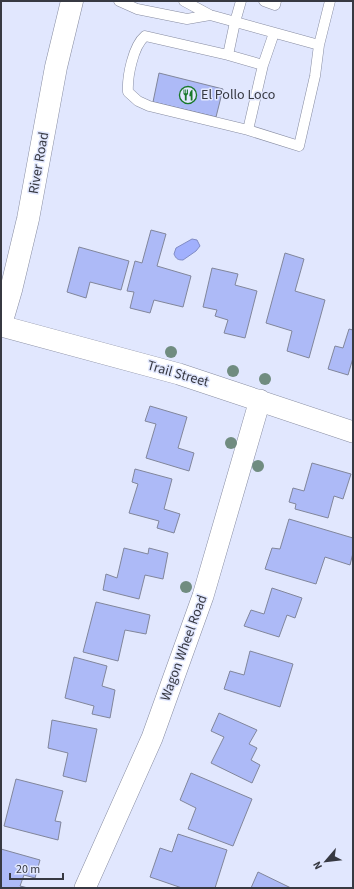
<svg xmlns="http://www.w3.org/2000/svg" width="354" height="889" font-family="'Source Sans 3',sans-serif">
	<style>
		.water { fill: #a1b0fd; stroke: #818cc5 }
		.building { fill: #adbaf7; stroke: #81869b }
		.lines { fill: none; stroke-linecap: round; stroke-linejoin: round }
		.lane-casing { stroke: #878ca1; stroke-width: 11 }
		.street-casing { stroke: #878ca1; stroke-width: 22 }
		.primary-casing { stroke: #878ca1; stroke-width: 23 }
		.lane { stroke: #fff; stroke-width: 10 }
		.street { stroke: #fff; stroke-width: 21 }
		.primary { stroke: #fff; stroke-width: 22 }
		.tree { fill: #708c80 }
		.labels { text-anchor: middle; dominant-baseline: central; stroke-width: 3; stroke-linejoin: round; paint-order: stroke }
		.poi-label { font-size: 14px; fill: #373942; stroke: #e1e7fe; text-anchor: start }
		.street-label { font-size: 14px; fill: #373942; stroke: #e1e7fe }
	</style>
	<rect width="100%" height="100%" fill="#e1e7fe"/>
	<path class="water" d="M192 239 197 240 200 246 196 251 183 260C178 260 176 259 174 254L176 248Z"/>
	<path class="building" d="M159 73 223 89 216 117 153 102Z
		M151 230 166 234 157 266 191 276 183 307 154 300 150 313 130 308 134 292 127 291 135 261 142 263Z
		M79 247 129 261 121 290 90 282 86 298 67 292Z
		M285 253 304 259 295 291 325 300 309 358 287 351 292 331 266 323Z
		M212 268 238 274 235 285 257 291 245 338 224 333 228 320 215 316 217 310 203 307Z
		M349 329 353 330V358L348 375 328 369 335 346 343 348Z
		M150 406 187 417 178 448 194 453 189 471 146 458 156 424 145 421Z
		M312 463 351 474 343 499 334 496 328 518 295 509 296 504 289 502 293 488 304 491Z
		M135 469 172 479 164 509 180 514 174 533 157 528 159 521 129 513 138 484 132 482Z
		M289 519 353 538V553L350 565 325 557 316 584 265 569 272 548 280 549Z
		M124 548 148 554 149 548 168 553 163 579 145 575 139 599 103 590 106 574 117 578Z
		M272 588 302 598 295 618 287 615 279 637 244 626 251 610 264 614Z
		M96 602 150 615 146 634 125 630 118 661 83 652Z
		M250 651 293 664 280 707 224 689 230 671 244 675Z
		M74 657 107 666 102 686 115 690 110 718 92 714 94 706 65 698Z
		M219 713 257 730 249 744 257 748 251 760 260 765 252 783 211 763 224 737 211 731Z
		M52 720 97 729 86 782 63 776 68 753 48 748Z
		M191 773 252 799 233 846 188 829 196 808 180 800Z
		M16 779 63 791 55 821 61 822 58 840 4 826Z
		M178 834 227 850 215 888H182L150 877 160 848 172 852Z
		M1 849 40 860 35 878 24 875 20 886 28 888H1Z
		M258 872 291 888H251Z"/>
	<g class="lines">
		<g class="lane-casing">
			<path id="lane" d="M119 1 137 9 187 19 210 15
				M184 1 210 15 319 45
				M241 1 235 22 228 55 263 65 248 130 299 146 315 76 319 45 330 1
				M264 1 275 5 276 1
				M228 55 145 36C133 46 127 77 128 92L138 101 149 106 248 130
				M263 65 274 33"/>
		</g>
		<g class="street-casing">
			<path id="street" d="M1 326 179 374 353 432
				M85 888 152 738 203 596 260 400"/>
		</g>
		<g class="primary-casing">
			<path id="primary" d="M1 324 11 290 28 219 56 67 72 1"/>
		</g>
		<use href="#lane" class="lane"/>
		<use href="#street" class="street"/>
		<use href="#primary" class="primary"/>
	</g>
	<g class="tree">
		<circle cx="171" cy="352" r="6"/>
		<circle cx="233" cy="371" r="6"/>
		<circle cx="265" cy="379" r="6"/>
		<circle cx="231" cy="443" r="6"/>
		<circle cx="258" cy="466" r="6"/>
		<circle cx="186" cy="587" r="6"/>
	</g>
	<defs>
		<g id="restaurant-ring" transform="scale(0.9)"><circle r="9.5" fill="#e1e7fe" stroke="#177829" stroke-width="1.5"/><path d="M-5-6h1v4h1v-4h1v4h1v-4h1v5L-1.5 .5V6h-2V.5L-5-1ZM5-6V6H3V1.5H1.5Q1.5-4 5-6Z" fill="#177829"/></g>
	</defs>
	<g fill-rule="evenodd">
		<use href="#restaurant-ring" x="188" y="95"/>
	</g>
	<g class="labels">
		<g class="poi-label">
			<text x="201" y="95">El Pollo Loco</text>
		</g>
		<g class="street-label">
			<text transform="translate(39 163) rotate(-80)">River Road</text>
			<text transform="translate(178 374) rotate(16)">Trail Street</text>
			<text transform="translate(184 648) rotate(-70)">Wagon Wheel Road</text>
		</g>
	</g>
	<rect width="354" height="889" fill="none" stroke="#373942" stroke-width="4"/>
	<g transform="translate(326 861) rotate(242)" stroke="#e1e7fe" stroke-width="3" paint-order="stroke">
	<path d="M0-3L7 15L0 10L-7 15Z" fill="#373942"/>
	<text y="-6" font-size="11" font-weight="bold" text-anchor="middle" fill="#373942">N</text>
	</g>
	<path d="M10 873v6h53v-6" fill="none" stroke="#373942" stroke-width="2"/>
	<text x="16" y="873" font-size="12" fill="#373942" stroke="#e1e7fe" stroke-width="3" paint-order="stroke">20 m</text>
</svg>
